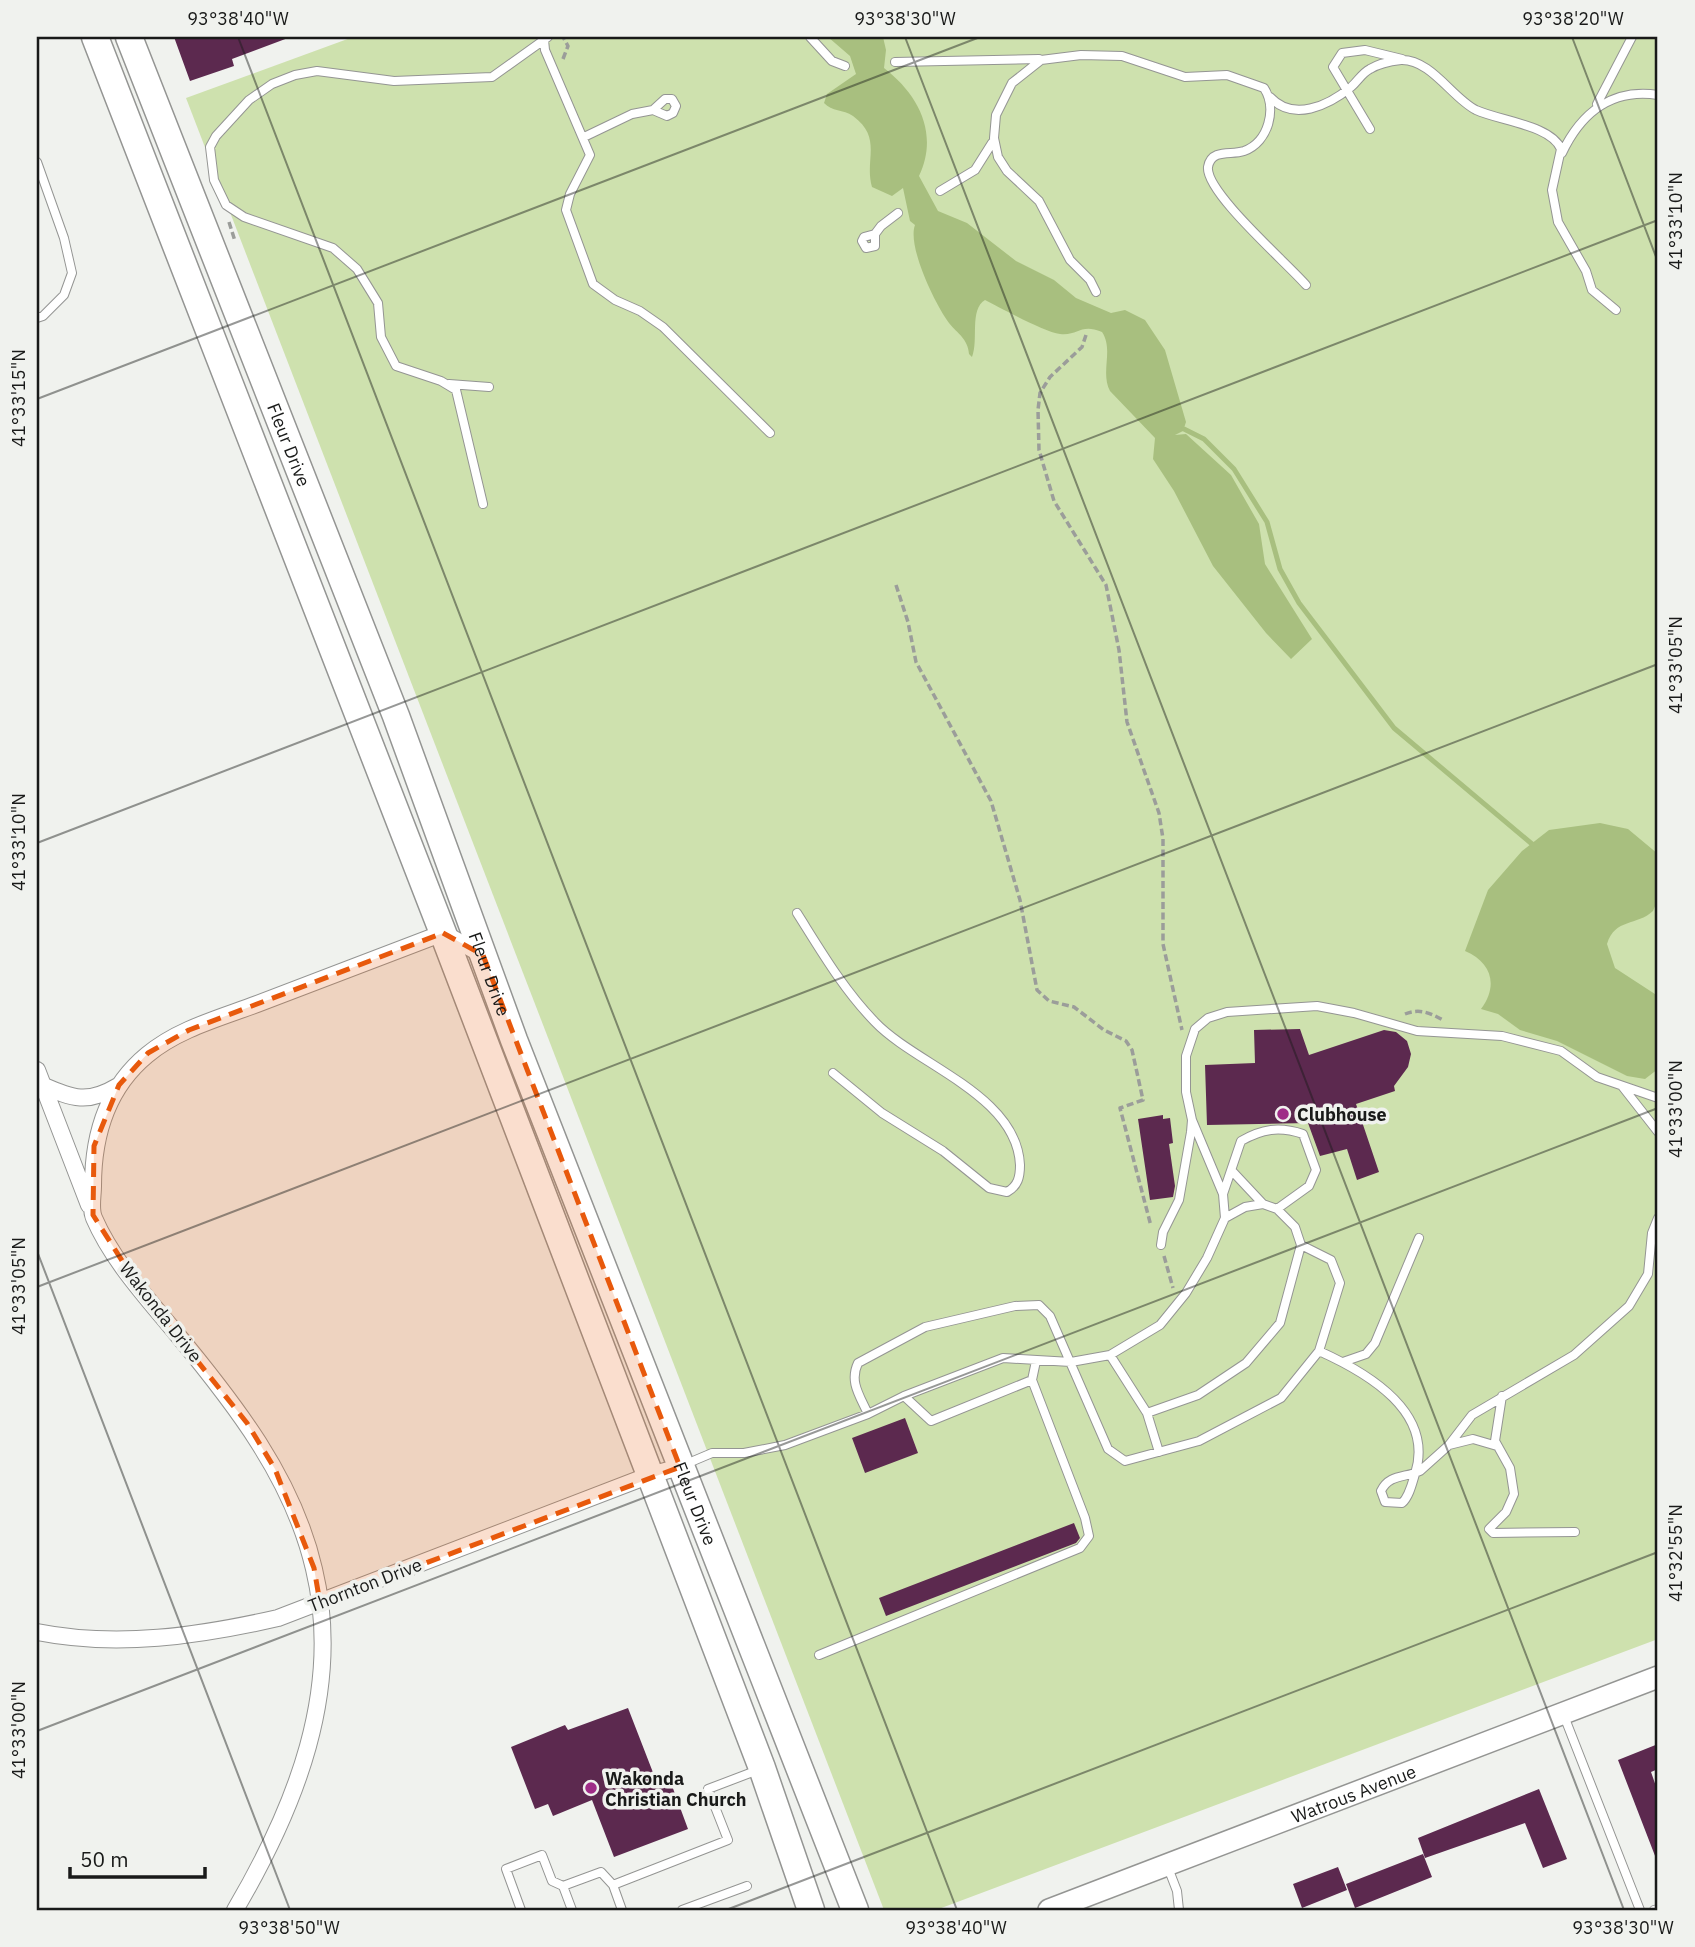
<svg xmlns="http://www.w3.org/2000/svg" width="1695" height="1947" font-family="'IBM Plex Sans',sans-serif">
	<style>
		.green { fill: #cee1ae }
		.water { fill: #a8bf7f }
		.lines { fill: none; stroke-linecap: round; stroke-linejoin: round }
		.stream { stroke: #a8bf7f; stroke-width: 5 }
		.building { fill: #5c294f }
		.service-casing { stroke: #949593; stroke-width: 10 }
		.minor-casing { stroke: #949593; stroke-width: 18 }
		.tertiary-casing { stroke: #949593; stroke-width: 24 }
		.primary-casing { stroke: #949593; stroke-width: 29 }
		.path { stroke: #9b9d9a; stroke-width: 3.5; stroke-dasharray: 7 3.5; stroke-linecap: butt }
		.service { stroke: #fff; stroke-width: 8 }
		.minor { stroke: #fff; stroke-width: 16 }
		.tertiary { stroke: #fff; stroke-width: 21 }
		.primary { stroke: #fff; stroke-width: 26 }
		.marked { fill: #e8590c; fill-opacity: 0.2; stroke: #e8590c; stroke-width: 5; stroke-dasharray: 14 9; stroke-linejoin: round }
		.ticks { fill: none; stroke: #191a19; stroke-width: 2; stroke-opacity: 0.45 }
		.poi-dot { fill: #9f2c87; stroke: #f0f2ee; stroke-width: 2.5 }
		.labels { text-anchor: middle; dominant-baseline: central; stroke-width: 7; stroke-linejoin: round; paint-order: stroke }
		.street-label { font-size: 18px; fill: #191a19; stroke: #f0f2ee }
		.poi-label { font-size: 18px; font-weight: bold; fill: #191a19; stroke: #f0f2ee; text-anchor: start }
		.neatline { fill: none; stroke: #191a19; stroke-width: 2.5 }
		.ticks-label { font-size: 18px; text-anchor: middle; fill: #191a19 }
	</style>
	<rect width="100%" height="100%" fill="#f0f2ee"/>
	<path class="green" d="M353 37H1658V1639L936 1910H884L186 98Z"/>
	<path class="water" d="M828 37H883L886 50 884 68C919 95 939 134 919 176L938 211 967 223 1016 261 1054 280 1076 298 1111 313 1125 310 1145 320 1165 350 1186 422 1183 431 1175 435 1186 434 1231 475 1259 524 1265 564 1312 639 1291 659 1266 633 1213 566 1174 491 1153 459 1155 438 1110 391C1100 372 1114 350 1102 332 1080 323 1079 336 1060 334 1044 332 1001 308 985 300 969 310 979 340 972 357L969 354C968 339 958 334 949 323 935 304 907 246 915 225L910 221 903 188 892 196 872 187C864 160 883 138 853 116 843 109 832 112 824 103L827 94 856 74 850 56Z
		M1600 823 1628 829 1658 854V899L1653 911C1637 926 1615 918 1607 944L1615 968 1658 996V1069L1645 1079 1627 1076 1557 1041 1520 1030 1498 1014 1481 1009C1499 985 1491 962 1465 951L1488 890 1522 851 1549 830Z"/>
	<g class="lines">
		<path class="stream" d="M1184 429 1204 439 1234 469 1267 522 1280 569 1299 603 1394 728 1532 844"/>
	</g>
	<path class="building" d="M174 37H288V38L232 59 234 66 190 81Z
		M1300 1029 1309 1055 1384 1030 1396 1032 1407 1041 1411 1054 1408 1067 1394 1086 1395 1091 1356 1104 1379 1172 1357 1180 1347 1149 1320 1156 1308 1123 1207 1125 1205 1065 1255 1063 1254 1030Z
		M1163 1115V1119L1170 1118 1173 1143 1169 1144 1175 1186 1173 1197 1150 1200 1138 1119Z
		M905 1418 918 1453 865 1473 852 1438Z
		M1074 1523 1080 1538 1076 1543 886 1616 879 1598Z
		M628 1708 659 1788 671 1783 688 1829 614 1857 592 1800 553 1816 548 1804 535 1809 511 1747 565 1725 568 1730Z
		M1658 1744V1769L1651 1772 1658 1792 1657 1861 1618 1760Z
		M1539 1789 1567 1859 1543 1868 1525 1823 1425 1858 1418 1838Z
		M1423 1854 1432 1877 1355 1908 1346 1884Z
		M1338 1867 1347 1890 1302 1908 1293 1884Z"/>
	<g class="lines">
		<g class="service-casing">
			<path id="service" d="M810 37 832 61 845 66
				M544 40 545 50 590 155 570 194 566 210 593 284 615 300 640 311 663 327 770 433
				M895 62 1039 59
				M1270 97C1293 122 1328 106 1351 87 1358 81 1362 73 1370 69 1378 64 1392 61 1401 60 1431 59 1452 98 1476 110 1500 121 1551 125 1561 149L1552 190 1558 222 1586 271 1592 290 1616 310
				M1597 104 1632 37
				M1370 129 1333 67 1342 53 1365 50 1402 59
				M584 137 632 114 653 110 667 116 673 113 676 106 672 99H665L653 110
				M1562 153C1581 113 1612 88 1658 95
				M37 162 64 238 72 273 64 295 43 316 37 318
				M940 191 975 170 992 143
				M875 234 864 237 862 241 866 248 875 246V234L881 226 898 213
				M1096 292 1090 280 1070 260 1039 201 1007 171 998 157 994 138 996 115 1012 83 1041 60 1081 55 1122 56 1185 77 1227 75 1264 88C1277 108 1269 142 1244 151 1235 154 1226 152 1217 155 1212 157 1209 161 1208 167 1205 192 1287 263 1306 285
				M449 384 489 387
				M483 504 456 390 441 381 396 366 381 337 378 303 357 269 333 248 244 217 226 205 214 180 210 147 216 136 249 100 272 84 295 75 317 71 394 81 492 77 548 37
				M797 913C821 951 843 989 875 1022 916 1065 1017 1095 1020 1165 1020 1177 1018 1186 1007 1192L989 1188 943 1151 882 1113 833 1073
				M1622 1086 1658 1132
				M1192 1120 1223 1194
				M1233 1172 1263 1204
				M1225 1218 1223 1194 1241 1141C1262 1129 1279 1126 1303 1134L1316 1170 1309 1186 1277 1209
				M1161 1245 1163 1232 1179 1200 1191 1132 1192 1120 1186 1092V1056L1195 1029 1208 1018 1227 1012 1317 1006 1354 1013 1417 1031 1502 1036 1561 1051 1597 1077 1658 1098
				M1319 1351C1368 1373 1435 1412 1415 1474 1412 1484 1409 1497 1402 1503L1385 1502 1381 1491C1389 1474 1405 1478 1420 1471L1449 1445 1472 1415 1574 1355 1629 1306 1648 1274 1652 1233 1658 1218
				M1343 1362 1366 1354 1375 1343 1419 1238
				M904 1396 931 1421 1032 1380 1036 1361
				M1502 1396 1495 1441 1510 1468 1514 1494 1506 1512 1489 1529 1493 1533 1575 1532
				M1147 1413 1159 1452
				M868 1414 904 1396 1003 1358 1071 1362 1110 1355 1160 1325 1186 1293 1207 1258 1225 1218 1245 1207 1263 1204 1277 1209 1295 1227 1301 1245 1280 1323 1246 1363 1198 1395 1147 1413 1110 1355
				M1449 1445 1473 1439 1497 1446
				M686 1464 712 1453H744L785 1445 868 1414C860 1396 849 1382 858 1363L925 1327 1015 1306 1039 1305 1050 1316 1108 1449 1125 1461 1199 1441 1281 1398 1319 1351 1340 1283 1331 1260 1301 1245
				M819 1655 1080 1548 1089 1536 1085 1518 1032 1380
				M1564 1716 1640 1910
				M1167 1865 1177 1891 1179 1910
				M613 1885 728 1840 708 1789 758 1770
				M563 1886 572 1910
				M521 1910 506 1869 542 1855 552 1881 563 1886 601 1872 613 1885 622 1910
				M682 1910 747 1886
				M1654 1910 1658 1909"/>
		</g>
		<g class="minor-casing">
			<path id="minor" d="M37 1070 89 1205
				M42 1085C73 1099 88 1104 118 1086
				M37 1632C117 1648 199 1636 278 1618L650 1475 680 1467
				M235 1910C295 1808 343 1690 314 1569 293 1478 234 1403 176 1333 147 1298 112 1260 94 1218 90 1209 93 1196 93 1186 93 1136 107 1088 147 1055 178 1029 220 1018 257 1004 319 980 381 957 443 933L483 955"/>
		</g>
		<g class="tertiary-casing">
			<g id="tertiary">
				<path id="s1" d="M1049 1910 1658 1677"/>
			</g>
		</g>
		<g class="primary-casing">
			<g id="primary">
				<path d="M95 37 443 933 762 1768 811 1910"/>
				<path id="s2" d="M129 37 396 716 514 1040 855 1910"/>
			</g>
		</g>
		<path class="path" d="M563 59 568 46 563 37
			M229 222 235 241
			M1086 335 1082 347 1050 377 1040 393 1038 410 1039 450 1054 501 1106 585 1119 650 1127 722 1159 813 1163 839V944L1182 1030
			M896 585 908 622 916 662 991 801 1020 900 1037 990 1049 1001 1074 1007 1104 1030 1126 1041 1132 1050 1143 1100 1120 1108 1151 1226
			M1405 1014C1420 1008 1430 1013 1443 1020
			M1164 1256 1173 1288"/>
		<use href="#service" class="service"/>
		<use href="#minor" class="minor"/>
		<use href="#tertiary" class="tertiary"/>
		<use href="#primary" class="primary"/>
	</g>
	<path class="marked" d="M443 933 483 955 680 1467 320 1603 314 1568 275 1469 247 1423 142 1292 93 1215 94 1146 119 1085 148 1053 189 1030Z"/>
	<path class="ticks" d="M238 37 957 1910M905 37 1624 1910M1572 37 1658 262M37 399 980 37M37 843 1658 220M37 1251 290 1910M37 1287 1658 664M37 1731 1658 1108M726 1910 1658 1552"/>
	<g class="poi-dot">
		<circle cx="1283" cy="1114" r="7"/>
		<circle cx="591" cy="1788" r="7"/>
	</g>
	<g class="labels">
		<g class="street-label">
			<text stroke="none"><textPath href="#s2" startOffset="438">Fleur Drive</textPath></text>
			<text stroke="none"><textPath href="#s2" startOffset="1004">Fleur Drive</textPath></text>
			<text transform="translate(161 1312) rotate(52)">Wakonda Drive</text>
			<text stroke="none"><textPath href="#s2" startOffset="1572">Fleur Drive</textPath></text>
			<text transform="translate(365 1585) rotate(-21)">Thornton Drive</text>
			<text stroke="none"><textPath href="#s1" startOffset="326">Watrous Avenue</textPath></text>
		</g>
		<g class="poi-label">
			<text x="1297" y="1114">Clubhouse</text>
			<text x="605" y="1778">Wakonda<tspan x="605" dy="21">Christian Church</tspan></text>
		</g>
	</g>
	<rect width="1695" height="1947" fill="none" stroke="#f0f2ee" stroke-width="77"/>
	<path d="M70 1867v10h135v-10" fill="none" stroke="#191a19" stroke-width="3.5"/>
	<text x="80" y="1867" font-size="21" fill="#191a19" stroke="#f0f2ee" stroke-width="5" paint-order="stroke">50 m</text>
	<rect x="38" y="38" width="1618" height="1871" class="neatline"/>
	<g class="ticks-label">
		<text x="238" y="25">93°38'40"W</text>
		<text x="905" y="25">93°38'30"W</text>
		<text x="1573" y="25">93°38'20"W</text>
		<text transform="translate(1676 221) rotate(-90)" y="6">41°33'10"N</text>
		<text transform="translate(19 398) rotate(-90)" y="6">41°33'15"N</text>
		<text transform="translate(1676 665) rotate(-90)" y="6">41°33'05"N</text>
		<text transform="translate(19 842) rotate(-90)" y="6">41°33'10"N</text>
		<text transform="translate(1676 1109) rotate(-90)" y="6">41°33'00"N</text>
		<text transform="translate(19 1286) rotate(-90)" y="6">41°33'05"N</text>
		<text transform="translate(1676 1553) rotate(-90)" y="6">41°32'55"N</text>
		<text transform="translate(19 1730) rotate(-90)" y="6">41°33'00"N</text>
		<text x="289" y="1934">93°38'50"W</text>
		<text x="956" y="1934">93°38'40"W</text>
		<text x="1623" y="1934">93°38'30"W</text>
	</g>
</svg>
